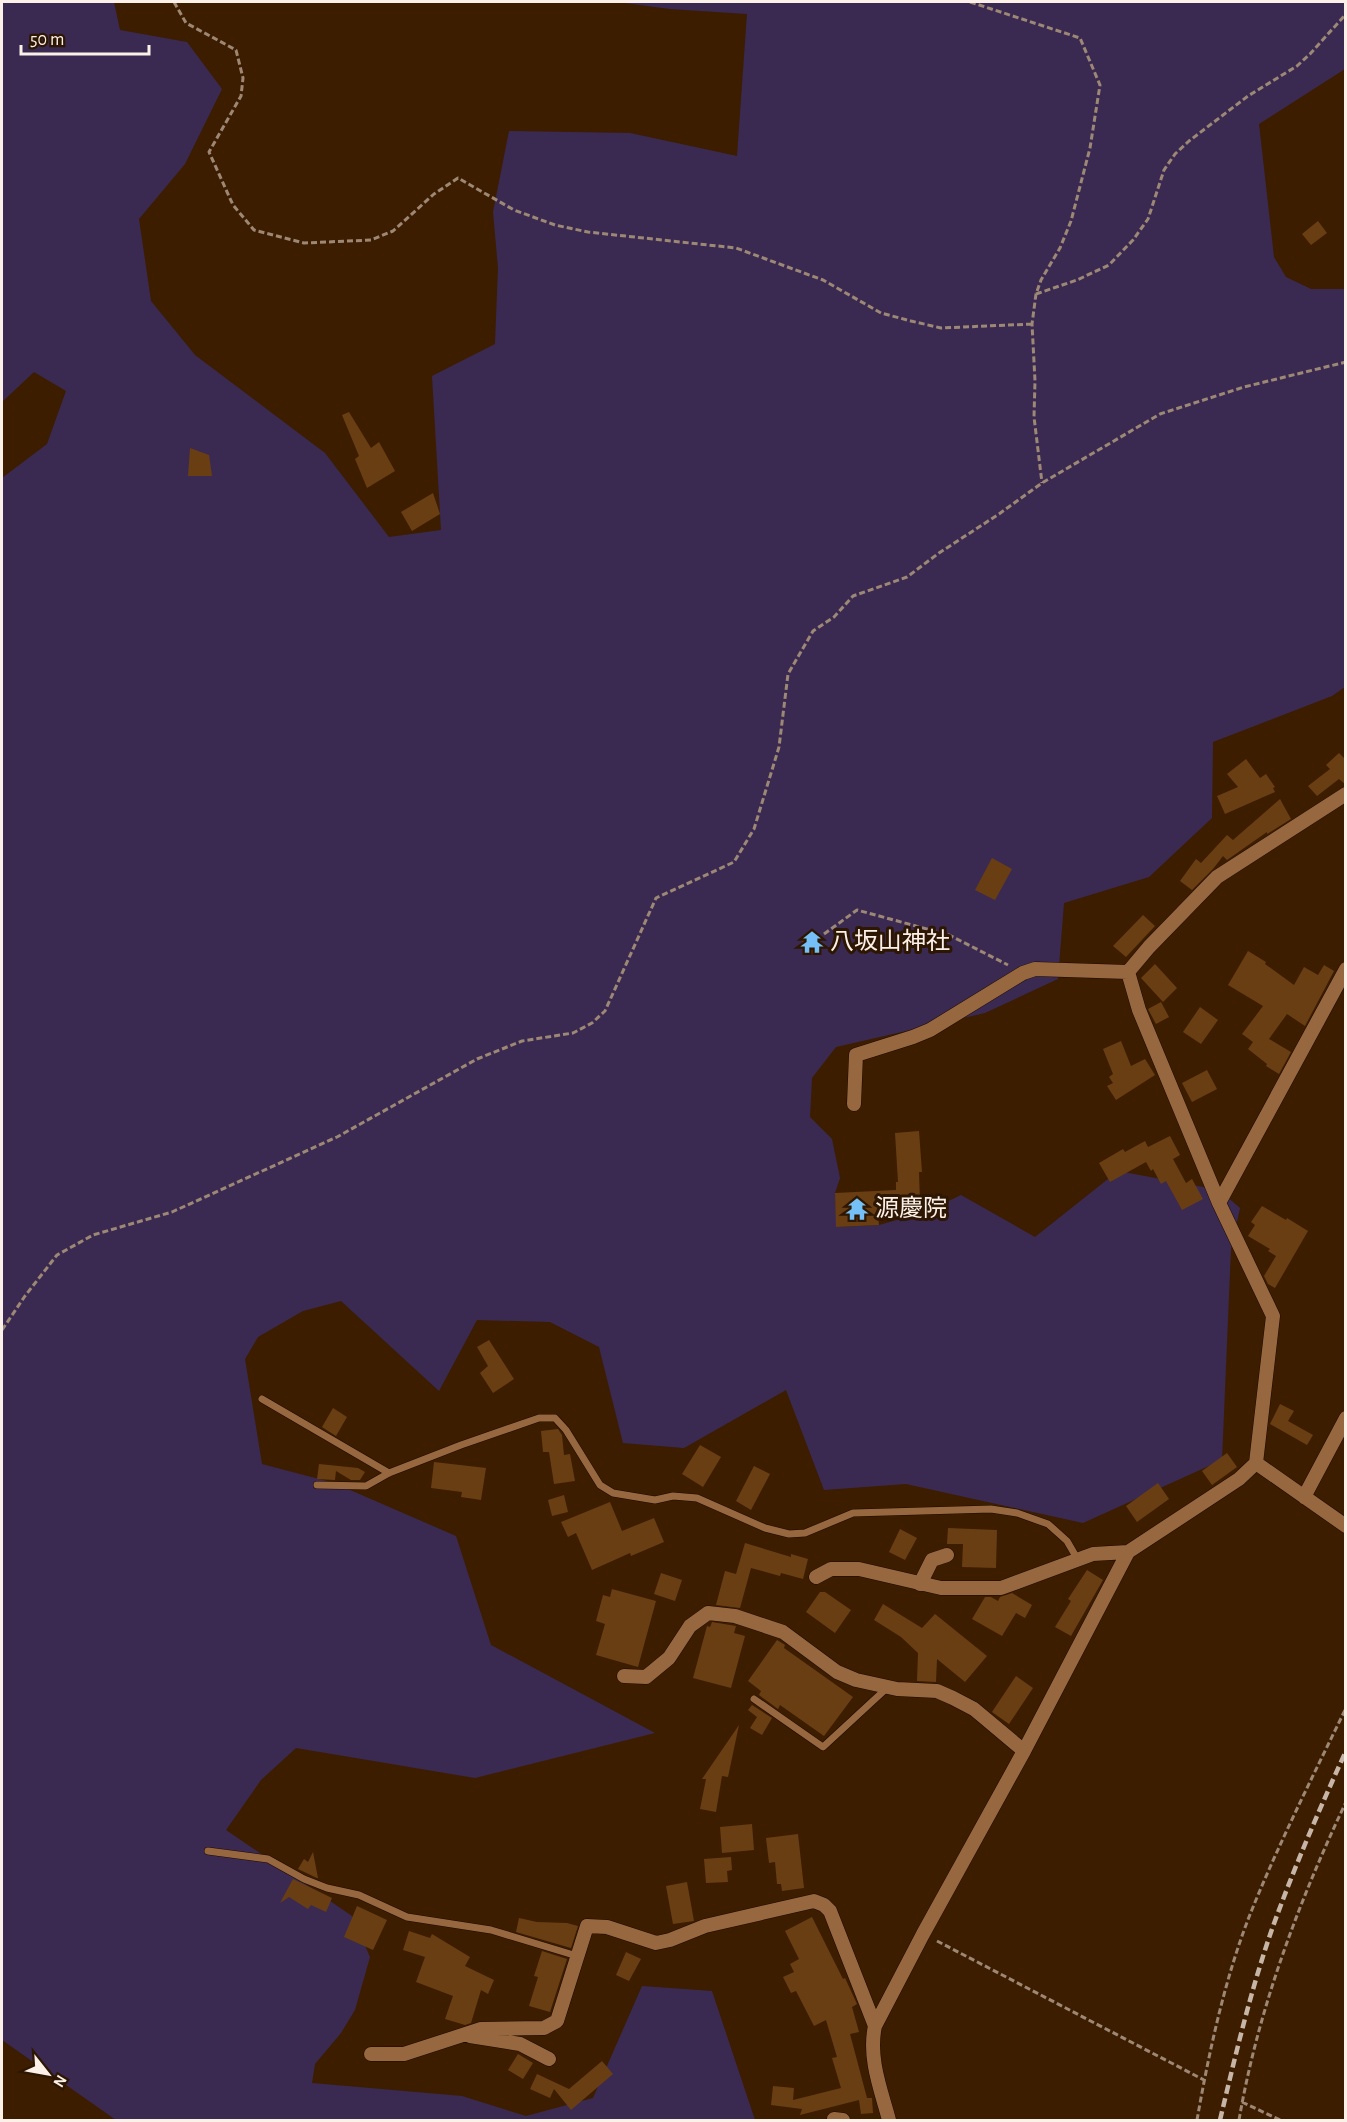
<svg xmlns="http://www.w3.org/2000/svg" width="1347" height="2122" font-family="'Alegreya Sans','Noto Sans JP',sans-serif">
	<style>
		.green { fill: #3a2a51 }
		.building { fill: #6a3e13 }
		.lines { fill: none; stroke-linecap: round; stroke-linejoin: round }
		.lane-casing { stroke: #1e0900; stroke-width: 8 }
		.street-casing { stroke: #1e0900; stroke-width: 15 }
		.path { stroke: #9d8775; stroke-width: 3; stroke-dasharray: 6 3; stroke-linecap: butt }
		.lane { stroke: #97683f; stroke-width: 7 }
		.street { stroke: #97683f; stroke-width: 14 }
		.rail { stroke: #c7b6a8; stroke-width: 4.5; stroke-dasharray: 9 4.5; stroke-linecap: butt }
		.labels { text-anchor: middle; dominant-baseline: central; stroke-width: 6; stroke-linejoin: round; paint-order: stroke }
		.poi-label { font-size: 24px; fill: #fcf1e9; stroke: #2d1602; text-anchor: start }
	</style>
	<rect width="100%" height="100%" fill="#3d1d00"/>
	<path class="green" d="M2 2H114L120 30 187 42 222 89 185 164 139 219 151 301 195 355 325 453 389 537 441 530 432 376 495 344 498 268 493 212 509 131 630 133 737 156 747 14 670 9 617 2H1345V69L1259 124 1274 257 1286 277 1311 289H1345V687L1332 696 1213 742 1212 818 1149 877 1064 903 1058 979 985 1013 836 1047 812 1078 810 1117 832 1139 840 1178 835 1193 837 1227 879 1225 926 1212 961 1195 1035 1237 1118 1171 1219 1190 1240 1208 1231 1249 1222 1460 1083 1523 906 1484 824 1490 786 1390 684 1448 623 1443 599 1347 550 1322 477 1320 439 1391 341 1301 303 1311 258 1337 245 1359 262 1464 334 1483 456 1536 491 1645 655 1733 475 1778 296 1748 261 1780 226 1830 352 1916 370 1957 355 2010 341 2033 315 2064 312 2083 462 2096 526 2116 593 2098 642 1986 712 1991 755 2120H116L2 2040V478L47 444 66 391 34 372 2 402Z"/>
	<path class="building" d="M1318 221 1327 233 1311 245 1302 234Z
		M349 412 371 448 379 442 395 471 367 488 355 459 359 456 342 415Z
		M190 448 209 455 212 476H188Z
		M433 493 440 514 412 531 401 512Z
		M1339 753 1344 758 1346 757V785L1339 779 1317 796 1308 786 1330 769 1326 765Z
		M1246 759 1260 778 1266 774 1275 787 1273 788 1275 792 1225 814 1217 796 1238 787 1227 774Z
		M1280 799 1291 819 1267 834V832L1227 860 1223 856 1213 869 1192 890 1180 881 1196 859 1201 863 1227 835 1233 840Z
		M992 858 1012 869 995 900 975 890Z
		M1143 915 1155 926 1126 957 1113 946Z
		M810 930 824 946 813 955 800 939Z
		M1248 951 1266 962 1265 964 1294 985 1304 967 1318 975 1324 965 1334 971 1305 1026 1287 1014 1269 1039 1291 1052 1279 1074 1266 1066 1267 1064 1248 1049 1253 1042 1242 1034 1263 1006 1228 985Z
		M1155 964 1177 988 1163 1002 1141 978Z
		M1161 1002 1169 1017 1156 1024 1148 1009Z
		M1200 1007 1218 1020 1201 1044 1183 1032Z
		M1121 1041 1131 1066 1145 1059 1155 1075 1116 1100 1107 1086 1113 1083 1109 1077 1113 1074 1103 1049Z
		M1207 1070 1217 1089 1192 1102 1182 1083Z
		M919 1131 922 1172H919L920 1202 901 1203 902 1214 878 1216 879 1225 836 1227 835 1193 896 1190V1182H898L895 1133Z
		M1170 1136 1180 1155 1173 1159 1186 1183 1192 1179 1203 1199 1182 1210 1166 1181 1161 1184 1153 1169 1151 1171 1146 1162 1110 1182 1099 1163 1123 1149 1125 1152 1145 1141 1148 1147Z
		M1262 1206 1286 1220 1287 1218 1308 1231 1275 1288 1268 1284 1264 1276 1276 1256 1268 1251 1270 1249 1248 1236 1255 1225 1251 1222Z
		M489 1340 514 1379 493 1393 480 1373 488 1366 477 1347Z
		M1280 1404 1294 1411 1288 1421 1313 1435 1307 1445 1270 1424Z
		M333 1408 347 1417 336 1436 322 1427Z
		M558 1429 562 1435 564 1455 570 1454 575 1481 554 1484 549 1452H543L541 1431Z
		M700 1445 721 1457 703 1487 682 1474Z
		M1227 1453 1237 1467 1212 1485 1202 1471Z
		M434 1462 486 1468 481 1500 461 1497 462 1492 431 1488Z
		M319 1464 358 1468 365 1472 360 1480H351L336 1471 335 1480 317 1479Z
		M754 1466 770 1474 751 1510 736 1501Z
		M1158 1483 1169 1499 1137 1522 1126 1506Z
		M564 1495 568 1512 552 1516 548 1500Z
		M610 1502 622 1531 654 1518 664 1542 631 1556 630 1553 592 1570 576 1533 568 1537 561 1522Z
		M948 1528 997 1530 996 1568 962 1567 963 1544H947Z
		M900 1529 917 1538 905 1560 889 1552Z
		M745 1543 791 1557V1554L808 1559 803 1579 781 1573 780 1576 751 1568 740 1608 716 1605 725 1571 736 1574Z
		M1087 1570 1103 1580 1071 1636 1055 1627 1071 1601 1068 1599Z
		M661 1573 682 1580 675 1601 654 1594Z
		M612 1589 656 1601 638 1667 596 1655 605 1624 596 1621 603 1595 610 1597Z
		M820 1592H825L851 1610 835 1633 806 1612Z
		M1012 1593 1032 1605 1025 1618 1016 1613 1002 1636 972 1619 985 1597H991L998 1601 1000 1597Z
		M883 1604 922 1628 935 1614 987 1656 965 1682 937 1659 936 1682 917 1681 918 1653 901 1637 874 1620Z
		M712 1622 736 1626 734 1633 745 1636 731 1688 693 1678 707 1626 710 1627Z
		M777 1640 785 1645 784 1648 853 1697 824 1736 780 1705 778 1709 759 1695 761 1691 748 1681Z
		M1016 1676 1033 1688 1009 1724 992 1712Z
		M752 1705 772 1718 762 1735 750 1728 757 1717 748 1710Z
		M739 1725 728 1777 722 1776 716 1812 700 1809 706 1779H702Z
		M752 1824 754 1850 722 1853 720 1827Z
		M798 1834 804 1888 782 1891 781 1884H777L775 1862 769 1863 766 1838Z
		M313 1852 318 1878H317L298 1869 304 1859 308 1862Z
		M731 1857 732 1870 727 1871 728 1882 706 1883 704 1859Z
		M293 1879 332 1898 326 1912 311 1905 308 1909 289 1897 280 1903Z
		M687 1882 694 1921 673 1924 666 1886Z
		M357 1906 387 1920 373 1950 344 1937Z
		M812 1917 843 1979 845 1978 857 2004 852 2007 859 2032 850 2034 867 2098H864H872L873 2113 861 2114 859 2100 800 2115 802 2109 771 2105 773 2086 794 2088 793 2100 841 2088 832 2058 837 2057 826 2020 814 2026 796 1991 791 1993 783 1977 794 1972 790 1964 799 1959 785 1931Z
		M519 1918 537 1922 567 1923 578 1926 571 1948 516 1932Z
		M409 1931 430 1938 432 1934 470 1957 465 1966 494 1980 488 1994 481 1990 471 2023 465 2025 445 2019 453 1996 416 1982 425 1957 403 1950Z
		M542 1951 567 1959 550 2012 529 2006 538 1977 534 1976Z
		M626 1952 641 1959 629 1981 616 1975Z
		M518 2054 533 2063 523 2079 508 2070Z
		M602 2061 613 2074 571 2110 554 2089 550 2098 530 2089 537 2074 569 2089Z"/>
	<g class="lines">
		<g class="lane-casing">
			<path id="lane" d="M262 1399 389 1473
				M317 1485 366 1486 389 1473 461 1445 539 1418H555L566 1430 600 1485 613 1493 655 1500 673 1496 697 1498 765 1528 789 1534 805 1533 853 1513 991 1509 1017 1513 1048 1524 1067 1541 1078 1560
				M754 1699 823 1747 888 1687
				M208 1851 268 1859 304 1879 327 1888 359 1895 407 1917 491 1930 577 1956"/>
		</g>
		<g class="street-casing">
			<path id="street" d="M854 1104 856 1055 913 1037 930 1030 1023 973 1035 969 1128 972
				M1219 1203 1346 969
				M1256 1463 1346 1526
				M1304 1497 1346 1418
				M816 1577 831 1569H859L941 1588H1001L1093 1554 1128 1552
				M920 1584 932 1560 947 1555
				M624 1676 646 1677 669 1658 690 1626 708 1613 735 1616 783 1632 837 1672 856 1680 897 1689 937 1691 953 1698 974 1709 1024 1751
				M470 2036 520 2044 549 2059
				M371 2054H404L481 2029 544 2028 557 2021 587 1926 607 1927 656 1943 670 1940 705 1926 814 1901 824 1905 830 1911 875 2026
				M834 2119 843 2120
				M889 2120C881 2090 868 2058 875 2026L923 1934 1024 1751 1128 1552 1239 1479 1256 1463 1273 1316 1219 1203 1139 1010 1128 972 1149 947 1217 877 1346 794"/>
		</g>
		<path class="path" d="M174 2 186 23 236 50 243 78 241 96 209 152 233 205 254 230 304 243 371 240 393 231 434 194 458 178 514 210 555 225 588 232 736 248 823 280 881 313 911 321 941 328 1032 324
			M970 2 1080 38 1100 85 1090 148 1071 221 1060 248 1041 280 1036 294 1032 324 1035 381 1034 417 1042 483
			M1036 294 1077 280 1109 265 1133 240 1148 219 1164 170 1175 154 1189 141 1248 96 1297 66 1310 54 1346 14
			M824 934 857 910 949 935 1008 965
			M2 1330 25 1296 57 1255 93 1235 172 1212 337 1137 477 1059 522 1041 573 1033 592 1023 605 1011 656 898 734 862 754 829 779 747 788 674 813 631 834 617 853 596 907 577 939 553 999 514 1042 483 1160 414 1244 387 1346 362
			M937 1941 1204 2080
			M1242 2102 1280 2120
			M1197 2120C1209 2052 1225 1977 1251 1912 1279 1843 1313 1776 1346 1708
			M1239 2120C1258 2010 1298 1903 1346 1802"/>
		<use href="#lane" class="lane"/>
		<use href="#street" class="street"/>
		<path class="rail" d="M1220 2120C1235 2057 1250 1993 1271 1932 1293 1870 1319 1810 1346 1751"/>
	</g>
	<defs>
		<g id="temple-bare" transform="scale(1.8)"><path d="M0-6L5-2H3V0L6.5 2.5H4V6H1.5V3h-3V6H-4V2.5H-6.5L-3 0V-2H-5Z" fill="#75c0f6" stroke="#2d1602" stroke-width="2.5" paint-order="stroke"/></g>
	</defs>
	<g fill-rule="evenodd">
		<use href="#temple-bare" x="812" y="942"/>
		<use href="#temple-bare" x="857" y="1209"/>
	</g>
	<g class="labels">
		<g class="poi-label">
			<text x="830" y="942">八坂山神社</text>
			<text x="875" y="1209">源慶院</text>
		</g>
	</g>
	<rect width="1347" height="2122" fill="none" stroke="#fcf1e9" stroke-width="6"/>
	<g transform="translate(48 2074) rotate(121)" stroke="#2d1602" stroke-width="4.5" paint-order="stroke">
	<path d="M0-4.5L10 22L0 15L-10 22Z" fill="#fcf1e9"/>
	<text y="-9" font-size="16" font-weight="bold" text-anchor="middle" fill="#fcf1e9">N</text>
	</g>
	<path d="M21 45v9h128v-9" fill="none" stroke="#fcf1e9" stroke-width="3"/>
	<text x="30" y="45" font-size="18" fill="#fcf1e9" stroke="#2d1602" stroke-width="4.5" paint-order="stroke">50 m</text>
</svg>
